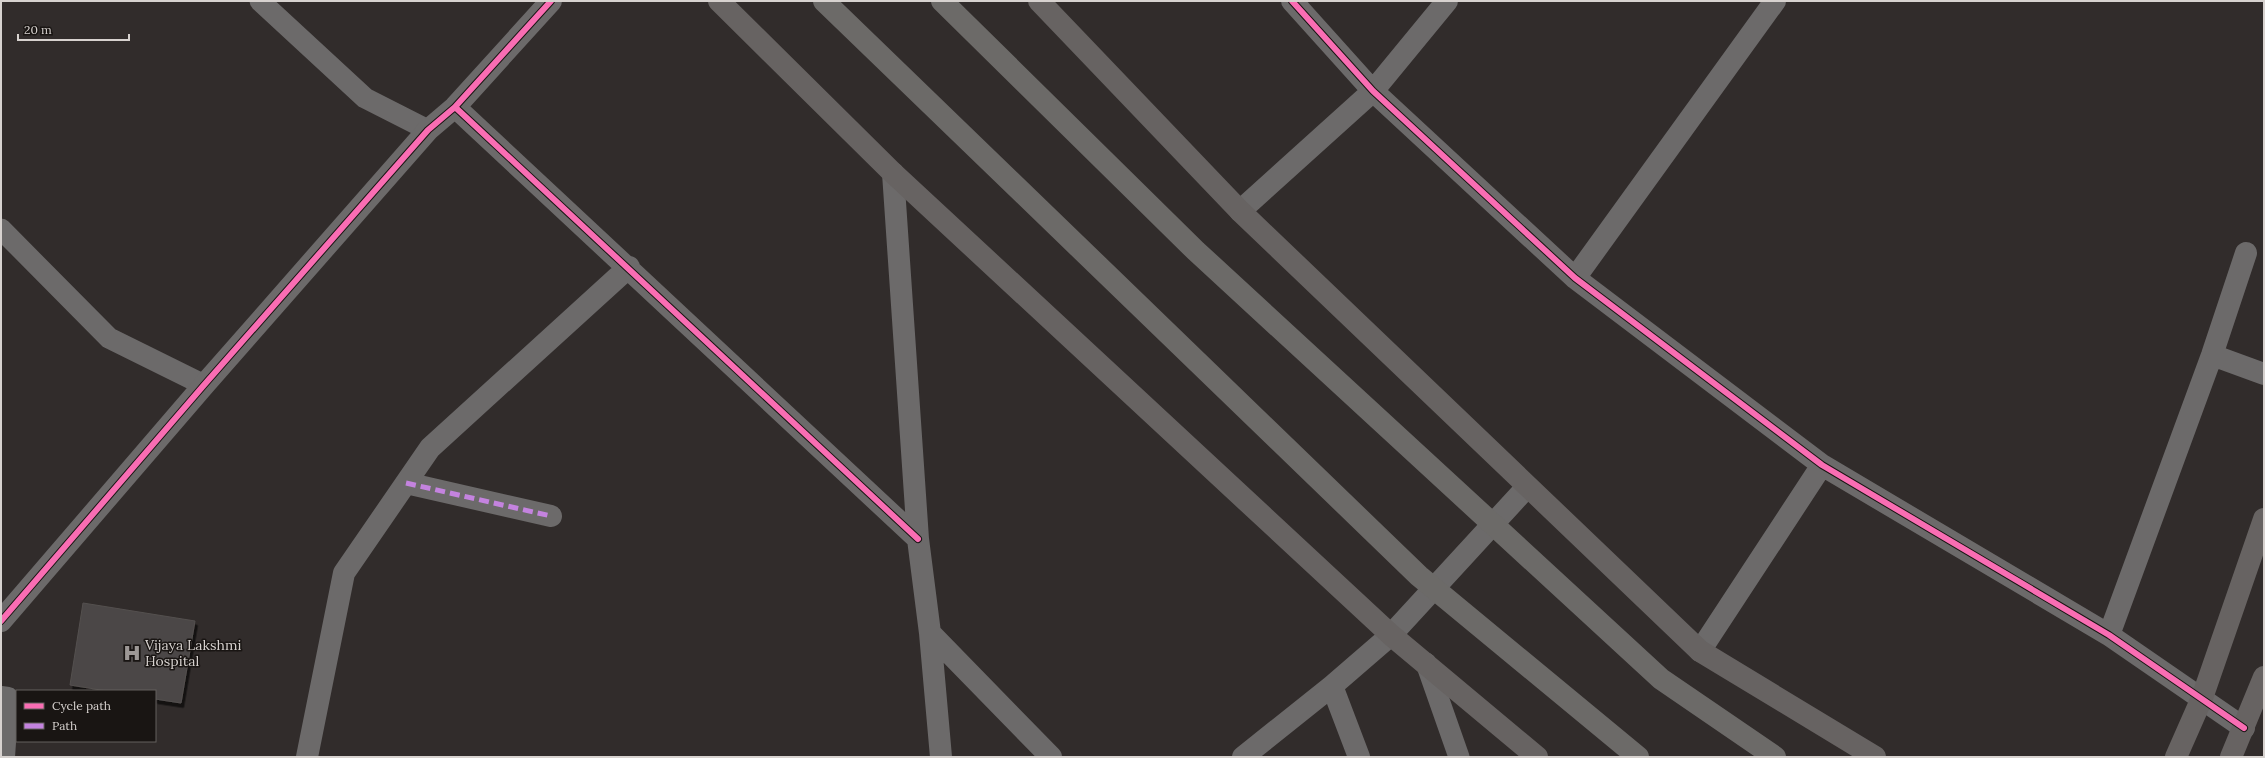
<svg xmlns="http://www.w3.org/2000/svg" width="2265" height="758" font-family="Lora,serif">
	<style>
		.building { fill: #4b4746; stroke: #54504f; filter: url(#shadow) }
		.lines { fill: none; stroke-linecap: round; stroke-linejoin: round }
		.service { stroke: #6c6a6a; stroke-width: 21 }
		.minor { stroke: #6c6a6a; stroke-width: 22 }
		.secondary { stroke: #676362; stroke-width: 22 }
		.trunk-bridge { stroke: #6c6a68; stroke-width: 22 }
		.quiet { stroke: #c483df; stroke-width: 5; stroke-dasharray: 10 5; stroke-linecap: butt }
		.cycleway-casing { stroke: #191513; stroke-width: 8 }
		.cycleway { stroke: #f96db3; stroke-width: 6 }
		.labels { text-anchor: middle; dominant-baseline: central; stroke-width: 3; stroke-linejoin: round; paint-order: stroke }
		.poi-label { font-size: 14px; fill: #d7d2cf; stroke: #191513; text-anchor: start }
	</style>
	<defs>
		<filter id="shadow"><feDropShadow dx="2.5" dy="4.5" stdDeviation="0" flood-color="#0009"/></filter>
	</defs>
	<rect width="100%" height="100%" fill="#312c2b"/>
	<path class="building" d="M83 603 195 621 181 703 155 699V691H107L70 685Z"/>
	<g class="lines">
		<path class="service" d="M260 1 365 98 428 130
			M1 229 109 338 204 385
			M1426 663 1459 757"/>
		<path class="minor" d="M1292 1 1373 91 1575 278 1822 465 2109 635 2244 728
			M455 107 918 539
			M893 173 918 539 930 633 941 757
			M1240 211 1373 91 1447 1
			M1575 278 1775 1
			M2212 355 2264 374
			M406 483 551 516
			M1 621 204 385 428 130 455 107 551 1
			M930 633 1051 757
			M2109 635 2212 355 2246 253
			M1700 651 1822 465
			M1332 686 1359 757
			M1 697 8 698 4 757
			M307 757 344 573 430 448 629 267
			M1243 757 1332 686 1391 635 1527 487"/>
		<path class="secondary" d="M719 1 893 173 1391 635 1537 757
			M1039 1 1240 211 1700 651 1875 757
			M2176 757 2202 698 2264 519
			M2231 757 2264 677"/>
		<path class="trunk-bridge" d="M824 1 1419 576 1638 757
			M942 1 1196 251 1661 679 1775 757"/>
		<path class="quiet" d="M406 483 551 516"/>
		<g class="cycleway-casing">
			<path id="cycleway" d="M1292 1 1373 91 1575 278 1822 465 2109 635 2244 728
				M455 107 918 539
				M1 621 204 385 428 130 455 107 551 1"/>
		</g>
		<use href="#cycleway" class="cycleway"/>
	</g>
	<defs>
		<g id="hospital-bare" transform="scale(1.38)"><path d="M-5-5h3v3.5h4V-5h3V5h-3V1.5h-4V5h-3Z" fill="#9d9896" stroke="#191513" stroke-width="2.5" paint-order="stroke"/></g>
	</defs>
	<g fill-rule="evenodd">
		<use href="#hospital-bare" x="132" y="653"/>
	</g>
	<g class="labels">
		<g class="poi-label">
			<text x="145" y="645">Vijaya Lakshmi<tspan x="145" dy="16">Hospital</tspan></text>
		</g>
	</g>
	<rect width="2265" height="758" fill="none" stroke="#d7d2cf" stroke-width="4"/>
	<rect x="16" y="690" width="140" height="52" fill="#191513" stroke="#65615e"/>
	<rect x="24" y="703" width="20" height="6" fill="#f96db3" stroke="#65615e"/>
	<text x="52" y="710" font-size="12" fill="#d7d2cf">Cycle path</text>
	<rect x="24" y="723" width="20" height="6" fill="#c483df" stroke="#65615e"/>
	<text x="52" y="730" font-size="12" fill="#d7d2cf">Path</text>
	<path d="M18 34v6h111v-6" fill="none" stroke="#d7d2cf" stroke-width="2"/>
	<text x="24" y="34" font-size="12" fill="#d7d2cf" stroke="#191513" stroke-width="3" paint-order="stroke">20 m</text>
</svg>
